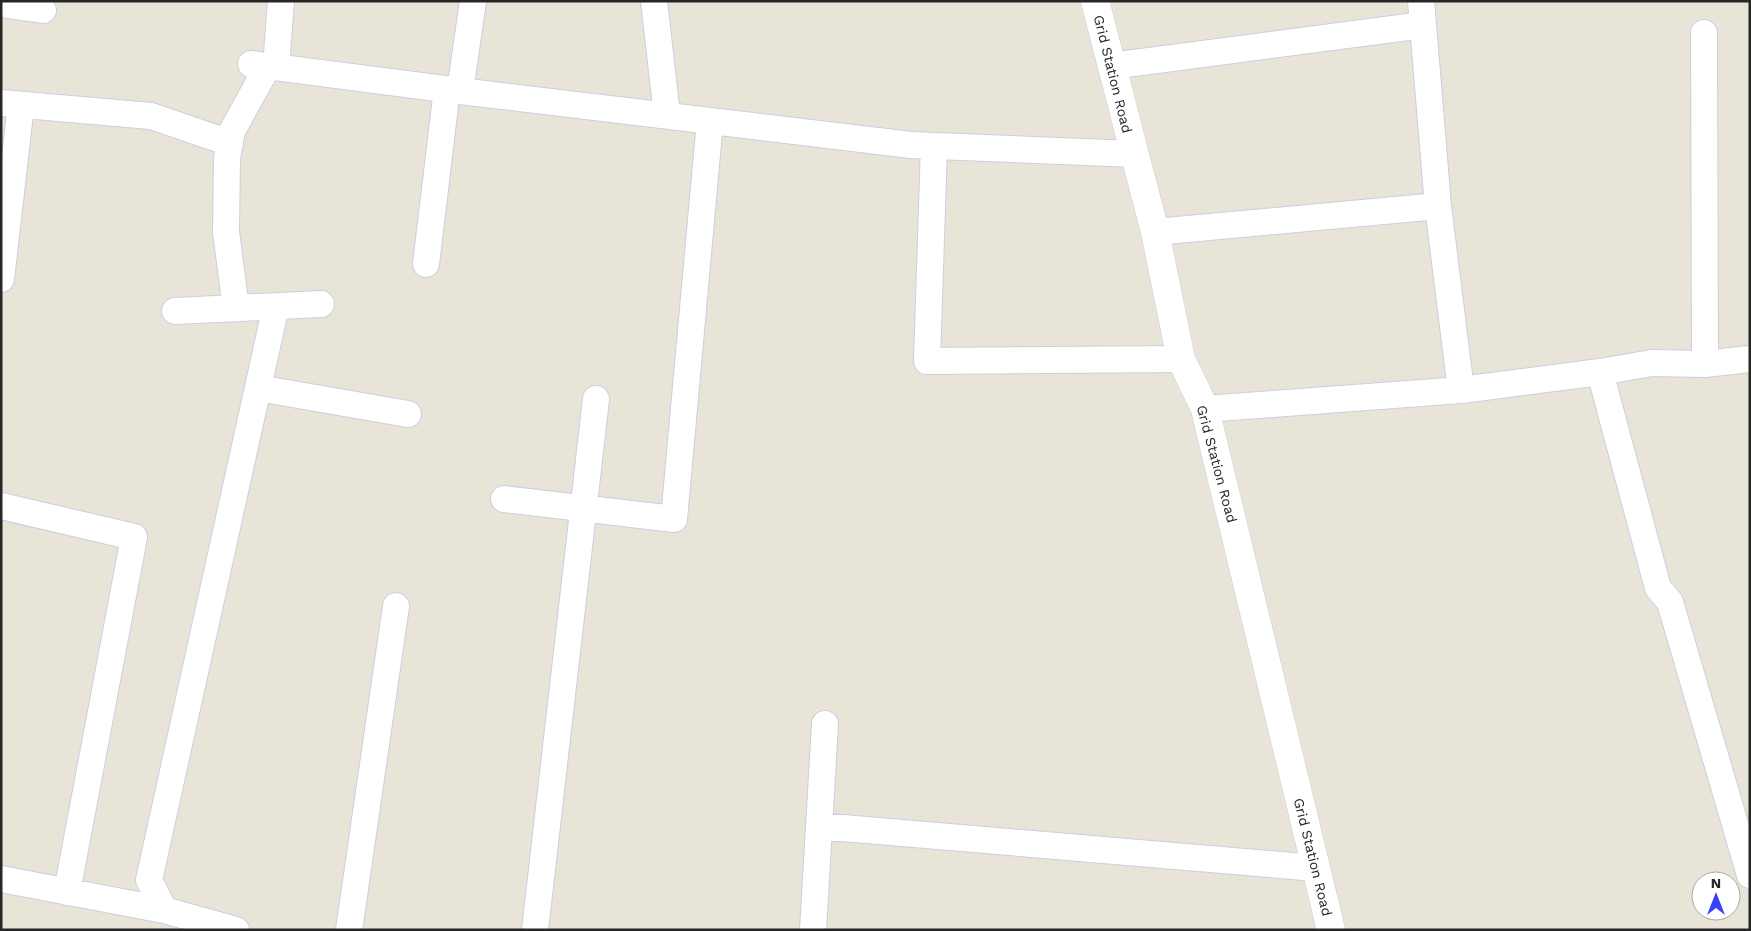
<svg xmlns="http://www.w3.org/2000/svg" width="1751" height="931" font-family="'Work Sans',sans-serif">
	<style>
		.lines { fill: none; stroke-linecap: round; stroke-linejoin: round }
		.street-casing { stroke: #cdcee0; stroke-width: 28 }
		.secondary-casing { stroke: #cdcee0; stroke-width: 29 }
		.street { stroke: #fff; stroke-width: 26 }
		.secondary { stroke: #fff; stroke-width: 28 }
		.labels { text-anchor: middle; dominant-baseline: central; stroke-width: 4.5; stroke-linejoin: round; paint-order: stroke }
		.street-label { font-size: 14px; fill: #262626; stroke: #fff }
	</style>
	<rect width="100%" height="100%" fill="#e9e4d8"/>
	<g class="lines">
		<g class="street-casing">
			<path id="street" d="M654 1 667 115
				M1421 1 1438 206 1461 390
				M1 4 43 10
				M1704 33 1705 364
				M251 64 460 91 911 145 1134 154
				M1111 66 1423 25
				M276 67 281 1
				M460 91 473 1
				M1 103 151 116 230 143
				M934 146 927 361 1181 359
				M1155 232 1438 206
				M426 264 447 89
				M1 279 21 105
				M236 308 226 232 227 158 232 131 268 66
				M175 311 321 304
				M1600 372 1658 588 1670 602 1750 875
				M258 388 408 414
				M1205 409 1461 390 1600 372 1652 363 1705 364 1750 359
				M504 499 674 519 710 121
				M1 506 134 537 67 892
				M819 826 1316 868
				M1 879 164 910 236 930
				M164 910 149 880 276 306
				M349 930 396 606
				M535 930 596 399
				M813 930 825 724"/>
		</g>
		<g class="secondary-casing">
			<path id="secondary" d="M1095 1 1155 232 1181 359 1205 409 1331 930"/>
		</g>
		<use href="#street" class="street"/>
		<use href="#secondary" class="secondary"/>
	</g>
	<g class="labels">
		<g class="street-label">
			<text transform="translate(1113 74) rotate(76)">Grid Station Road</text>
			<text transform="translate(1217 464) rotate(75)">Grid Station Road</text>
			<text transform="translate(1313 857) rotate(76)">Grid Station Road</text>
		</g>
	</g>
	<rect width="1751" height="931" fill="none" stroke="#262626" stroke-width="5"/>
	<g transform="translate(1716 896)"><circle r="24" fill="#ffffff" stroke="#a8a8a8"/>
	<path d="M0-4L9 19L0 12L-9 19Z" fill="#3941f5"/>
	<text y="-8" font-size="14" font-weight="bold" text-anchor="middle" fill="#262626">N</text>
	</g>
</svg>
